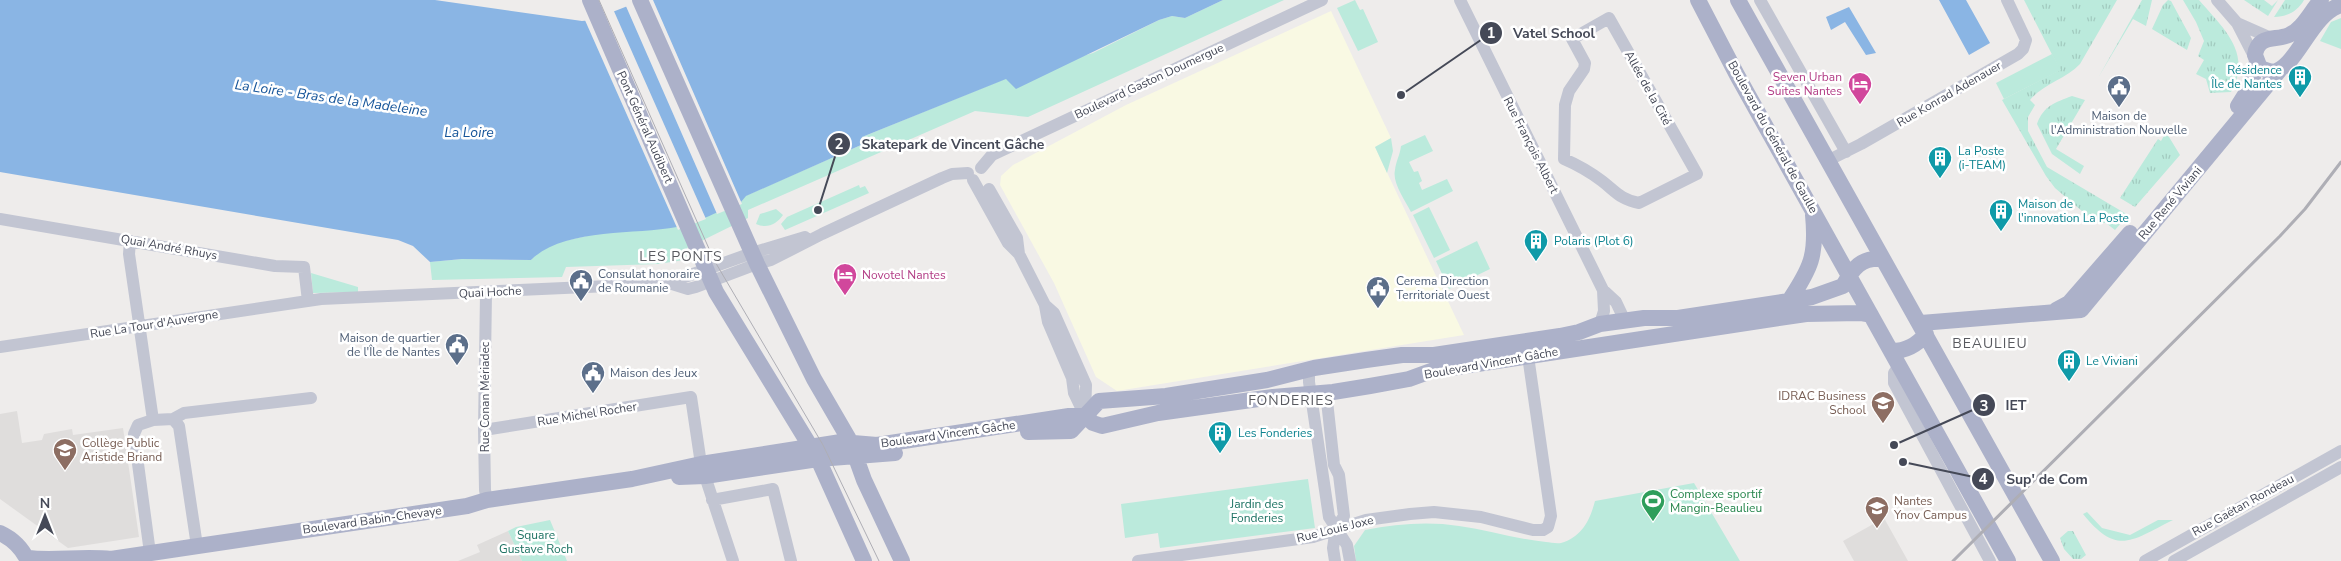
<svg xmlns="http://www.w3.org/2000/svg" width="2341" height="561" font-family="'Nunito Sans',sans-serif">
	<style>
		.commercial { fill: #f9f9e3 }
		.education { fill: #dfdddc }
		.grass { fill: url(#grass-tufts) }
		.green { fill: #bbeadc }
		.water { fill: #8ab5e4 }
		.pier { fill: #eeeceb }
		.lines { fill: none; stroke-linecap: round; stroke-linejoin: round }
		.minor { stroke: #c2c5d2; stroke-width: 12 }
		.major { stroke: #acb1c9; stroke-width: 16 }
		.tram { stroke: #aeaeb5; stroke-width: 1 }
		.rail { stroke: #aeaeb5; stroke-width: 3 }
		.labels { text-anchor: middle; dominant-baseline: central; stroke-width: 5; stroke-linejoin: round; paint-order: stroke }
		.culture-label { font-size: 12px; fill: #0d838f; stroke: #fff; text-anchor: start }
		.hotel-label { font-size: 12px; fill: #b23c85; stroke: #fff; text-anchor: end }
		.street-label { font-size: 12px; fill: #454957; stroke: #fff }
		.service-label { font-size: 12px; fill: #4e5e75; stroke: #fff; text-anchor: start }
		.education-label { font-size: 12px; fill: #785e54; stroke: #fff; text-anchor: start }
		.leisure-label { font-size: 12px; fill: #27864d; stroke: #fff; text-anchor: start }
		.park-label { font-size: 12px; fill: #1c7262; stroke: #fff }
		.water-label { font-size: 14px; font-style: italic; fill: #155499; stroke: #fff }
		.neighbourhood-label { font-size: 14px; letter-spacing: 1px; fill: #58595f; stroke: #fff }
		.leader { fill: none; stroke: #454957; stroke-width: 2 }
		.callout-dot { fill: #454957; stroke: #fff; stroke-width: 2 }
		.mark-label { font-size: 15px; text-anchor: middle; font-weight: bold; fill: #fff }
		.callout-label { font-size: 14px; text-anchor: middle; font-weight: bold; fill: #454957; stroke: #fff; stroke-width: 5; stroke-linejoin: round; paint-order: stroke }
	</style>
	<defs>
		<pattern id="grass-tufts" width="24" height="20" patternUnits="userSpaceOnUse" patternTransform="scale(1.25)"><rect width="24" height="20" fill="#bbeadc"/><path d="M3 7l-1-3M5 7V3M7 7l1-3M15 17l-1-3M17 17v-4M19 17l1-3" fill="none" stroke="#a2cabf"/></pattern>
	</defs>
	<rect width="100%" height="100%" fill="#eeeceb"/>
	<path class="commercial" d="M1331 11 1391 138 1375 147 1464 335 1117 391 1096 377 1054 283 1000 185 1001 176 1013 165 1126 105Z"/>
	<path class="education" d="M17 411 22 443 42 440 44 434 72 429 73 435 123 428 139 537 68 548 0 499V414Z
		M1884 518 1908 561H1854L1843 541Z
		M508 531 522 561H458L480 552 477 545Z"/>
	<path class="grass" d="M2024 0H2117L2080 64C2066 79 2043 84 2030 100L2035 105 2028 117V131L2047 167 2128 215 2115 230 2106 223H2096L2055 188 2046 176 2002 100 2060 70Z
		M2142 0H2152L2146 26 2133 19 2098 78Z
		M2168 0 2171 1 2191 38 2187 50 2152 29 2163 5Z
		M2183 0H2199C2223 28 2253 53 2231 92L2210 93 2206 79 2196 74 2204 60 2198 56 2204 41 2196 22Z
		M2244 0H2264L2272 6 2278 0 2268 16Z
		M2285 0H2304C2298 11 2287 17 2274 17Z
		M2072 96 2085 100 2056 149 2084 166 2080 174 2052 154 2037 124C2043 106 2056 102 2072 96Z
		M2165 134 2169 137 2180 155 2135 207 2120 198 2158 139 2161 141Z
		M2068 531H2073L2086 555 2081 559H2073L2064 549 2060 538Z"/>
	<path class="green" d="M1223 0H1284L1028 117 975 111 748 210V218L687 248 686 258 684 260 658 264 566 267 562 277 432 280 430 262 462 259 531 260 538 252 555 243 741 202 745 196 861 145 862 137 1007 78 1093 53 1159 20 1172 16 1185 18Z
		M1355 0 1360 10 1363 9 1378 42 1358 51 1337 8Z
		M2341 18V49L2320 41 2331 22Z
		M2052 54 2061 70 2004 99 1996 83Z
		M1425 135 1433 151 1409 162 1414 172 1418 171 1422 181 1419 183 1422 190 1447 179 1453 191 1411 212C1405 200 1392 183 1395 170 1396 161 1400 155 1401 146Z
		M1391 138 1393 151 1387 173 1375 147Z
		M859 185 860 188 865 186 869 193 785 230 781 224 787 217Z
		M1429 207 1450 250 1434 258 1413 215Z
		M776 209 783 215C777 224 767 229 756 224L760 214Z
		M1477 241 1490 269 1449 289 1436 261Z
		M311 273 358 287V292L313 293Z
		M1308 479 1315 528 1160 548 1158 533 1125 538 1121 504Z
		M1694 483 1740 561H1356L1354 546 1365 530C1396 524 1428 521 1459 526 1488 530 1516 539 1546 542 1550 542 1556 544 1561 543 1582 537 1590 520 1595 501Z
		M2087 512 2102 528 2130 535 2158 520H2173C2131 541 2117 556 2083 514Z
		M550 520 567 561H522L508 531 516 527Z"/>
	<path class="water" d="M0 0H435L582 21 592 20 643 0H1223L1185 18 1172 16 1159 20 1016 89 1006 79 862 137 861 145 746 196 741 202C722 209 697 224 677 227 634 235 563 228 531 260L462 259 430 262 413 246 398 240 0 172Z
		M1939 0H1966L1990 43 1969 55Z
		M1849 7 1876 53 1866 55 1845 22 1831 30 1826 17Z"/>
	<path class="pier" d="M636 0H653L742 204 717 214 625 4Z
		M613 9 706 219 680 229 678 230 584 18Z"/>
	<g class="lines">
		<path class="minor" d="M1460 0 1603 290 1604 311 1600 324
			M1760 0 1846 152
			M2217 0 2237 23 2255 58
			M1609 18 1697 174 1639 203C1621 200 1615 191 1602 181 1590 172 1578 165 1564 159L1565 105 1569 91 1584 69 1585 63 1572 39Z
			M2237 23 2271 38
			M1827 161 1861 144 2018 54 2023 49 2026 40 2007 0
			M981 168 992 155 1322 0
			M973 180 1008 243 1019 254 1045 305 1054 313 1086 385 1085 416
			M989 189 1017 238 1019 254
			M0 219 275 266 304 267 308 301
			M130 241 129 254 153 420
			M672 284 679 279 752 253 805 237
			M1603 290 1616 302 1625 321
			M486 293 484 430 485 490 487 500
			M1045 306 1048 322 1072 378 1074 393 1085 416
			M0 347 321 299 654 284H672L688 289 696 287 757 264 771 260 822 234 942 178 952 174 968 173
			M1899 366 1894 373V383L1990 561
			M1309 369V382L1329 517 1347 545 1350 561
			M1326 392 1334 465 1339 475 1344 516 1336 528 1333 548 1335 561
			M173 419 184 413 311 398
			M484 430 691 397 701 464 733 561
			M712 500 773 489 791 561
			M150 553 134 434 138 425 153 420 173 419 179 426 197 546
			M1138 561 1313 537 1366 520 1410 514 1434 512 1481 517 1533 530H1543L1548 527 1551 516 1527 349
			M2145 561 2341 451
			M2174 561 2341 467"/>
		<path class="major" d="M590 0 716 292 818 459 864 561
			M640 0 757 264 814 379 850 441 864 480 902 561
			M1698 0 1737 75 2008 561
			M1738 0 2052 561
			M2321 0C2311 11 2303 29 2289 35 2275 41 2258 34 2255 55L2260 68 2272 72C2297 69 2310 14 2341 5
			M2238 106 2250 87 2257 62
			M1789 301C1811 268 1817 255 1813 215
			M2056 310 2069 303 2130 233
			M1921 323 2081 310 2279 71
			M1892 351C1906 351 1917 345 1926 334
			M1028 432 1071 431 1085 416 1093 423 1102 426 1158 413 1273 397 1333 392 1370 386 1409 379 1431 371 1806 314 1860 313 1871 315
			M679 477 705 476 818 459 895 453
			M0 533C13 539 22 548 28 561
			M27 558C55 561 83 556 111 559L467 506 487 500 632 479 701 464 841 442 877 445 1069 416H1085L1099 401 1166 396 1267 380 1314 368 1366 360 1402 355H1434L1560 336 1579 332 1600 324 1644 318H1678L1789 301 1812 297 1843 286C1853 268 1861 257 1883 259"/>
		<path class="tram" d="M599 0 714 260 823 445 879 561"/>
		<path class="rail" d="M1953 561 2280 236 2305 209 2341 162"/>
	</g>
	<defs>
		<g id="building-pin" transform="scale(1.25)"><path d="M0 17L-7.5 6A9.5 9.5 0 1 1 7.5 6Z" fill="#0f9aa8" stroke="#fff"/><path d="M-4-6H4V6H1V3H-1V6H-4ZM-2.5-4.3h1.7v1.8h-1.7ZM.8-4.3h1.7v1.8H.8ZM-2.5-1h1.7V.8h-1.7ZM.8-1h1.7V.8H.8Z" fill="#fff"/></g>
		<g id="hotel-pin" transform="scale(1.25)"><path d="M0 17L-7.5 6A9.5 9.5 0 1 1 7.5 6Z" fill="#d1479c" stroke="#fff"/><path d="M-6-4.5h1.5V1H6V5H4.5V3h-9V5H-6ZM-4 0a1.8 1.8 0 1 1 3.6 0ZM.5 0V-2.5h3Q6-2.5 6 0Z" fill="#fff"/></g>
		<g id="civic-pin" transform="scale(1.25)"><path d="M0 17L-7.5 6A9.5 9.5 0 1 1 7.5 6Z" fill="#5c6f8a" stroke="#fff"/><path d="M-.6-6.5H3V-4.5H.6V-3L4-1V1h2V6H-6V1h2V-1L-.6-3ZM-1.2 2.5V6h2.4V2.5Z" fill="#fff"/></g>
		<g id="university-pin" transform="scale(1.25)"><path d="M0 17L-7.5 6A9.5 9.5 0 1 1 7.5 6Z" fill="#8d6e63" stroke="#fff"/><path d="M0-5L7-2L0 1L-7-2ZM-4 1L0 2.5L4 1V4Q0 6-4 4Z" fill="#fff"/></g>
		<g id="school-pin" transform="scale(1.25)"><path d="M0 17L-7.5 6A9.5 9.5 0 1 1 7.5 6Z" fill="#8d6e63" stroke="#fff"/><path d="M0-5L7-2L0 1L-7-2ZM-4 1L0 2.5L4 1V4Q0 6-4 4Z" fill="#fff"/></g>
		<g id="stadium-pin" transform="scale(1.25)"><path d="M0 17L-7.5 6A9.5 9.5 0 1 1 7.5 6Z" fill="#2e9e5b" stroke="#fff"/><path d="M0-5a6.5 5 0 1 0 0 10a6.5 5 0 1 0 0-10ZM-3.5-1.8h7v3.6h-7Z" fill="#fff"/></g>
	</defs>
	<g fill-rule="evenodd">
		<use href="#building-pin" x="2300" y="77"/>
		<use href="#hotel-pin" x="1860" y="84"/>
		<use href="#civic-pin" x="2119" y="87"/>
		<use href="#building-pin" x="1940" y="158"/>
		<use href="#building-pin" x="2001" y="211"/>
		<use href="#building-pin" x="1536" y="241"/>
		<use href="#hotel-pin" x="845" y="275"/>
		<use href="#civic-pin" x="581" y="281"/>
		<use href="#civic-pin" x="1378" y="288"/>
		<use href="#civic-pin" x="457" y="345"/>
		<use href="#building-pin" x="2069" y="361"/>
		<use href="#civic-pin" x="593" y="373"/>
		<use href="#university-pin" x="1883" y="403"/>
		<use href="#building-pin" x="1220" y="433"/>
		<use href="#school-pin" x="65" y="450"/>
		<use href="#stadium-pin" x="1653" y="501"/>
		<use href="#university-pin" x="1877" y="508"/>
	</g>
	<g class="labels">
		<g class="culture-label">
			<text x="2282" y="70" text-anchor="end">Résidence<tspan x="2282" dy="14">Île de Nantes</tspan></text>
			<text x="1958" y="151">La Poste<tspan x="1958" dy="14">(i-TEAM)</tspan></text>
			<text x="2018" y="204">Maison de<tspan x="2018" dy="14">l'innovation La Poste</tspan></text>
			<text x="1554" y="241">Polaris (Plot 6)</text>
			<text x="2086" y="361">Le Viviani</text>
			<text x="1238" y="433">Les Fonderies</text>
		</g>
		<g class="hotel-label">
			<text x="1842" y="77">Seven Urban<tspan x="1842" dy="14">Suites Nantes</tspan></text>
			<text x="862" y="275" text-anchor="start">Novotel Nantes</text>
		</g>
		<g class="street-label">
			<text transform="translate(1149 81) rotate(-25)">Boulevard Gaston Doumergue</text>
			<text transform="translate(1648 88) rotate(61)">Allée de la Cité</text>
			<text transform="translate(1949 94) rotate(-30)">Rue Konrad Adenauer</text>
			<text transform="translate(645 127) rotate(66)">Pont Général Audibert</text>
			<text transform="translate(1773 137) rotate(61)">Boulevard du Général de Gaulle</text>
			<text transform="translate(1531 145) rotate(63)">Rue François Albert</text>
			<text transform="translate(2170 203) rotate(-50)">Rue René Viviani</text>
			<text transform="translate(169 247) rotate(10)">Quai André Rhuys</text>
			<text transform="translate(490 292) rotate(-3)">Quai Hoche</text>
			<text transform="translate(154 324) rotate(-9)">Rue La Tour d'Auvergne</text>
			<text transform="translate(1491 363) rotate(-10)">Boulevard Vincent Gâche</text>
			<text transform="translate(485 397) rotate(-90)">Rue Conan Mériadec</text>
			<text transform="translate(587 414) rotate(-9)">Rue Michel Rocher</text>
			<text transform="translate(948 434) rotate(-8)">Boulevard Vincent Gâche</text>
			<text transform="translate(2243 505) rotate(-29)">Rue Gaëtan Rondeau</text>
			<text transform="translate(372 520) rotate(-8)">Boulevard Babin-Chevaye</text>
			<text transform="translate(1335 529) rotate(-14)">Rue Louis Joxe</text>
		</g>
		<g class="service-label">
			<text x="2119" y="116" text-anchor="middle">Maison de<tspan x="2119" dy="14">l'Administration Nouvelle</tspan></text>
			<text x="598" y="274">Consulat honoraire<tspan x="598" dy="14">de Roumanie</tspan></text>
			<text x="1396" y="281">Cerema Direction<tspan x="1396" dy="14">Territoriale Ouest</tspan></text>
			<text x="440" y="338" text-anchor="end">Maison de quartier<tspan x="440" dy="14">de l'Île de Nantes</tspan></text>
			<text x="610" y="373">Maison des Jeux</text>
		</g>
		<g class="education-label">
			<text x="1866" y="396" text-anchor="end">IDRAC Business<tspan x="1866" dy="14">School</tspan></text>
			<text x="82" y="443">Collège Public<tspan x="82" dy="14">Aristide Briand</tspan></text>
			<text x="1894" y="501">Nantes<tspan x="1894" dy="14">Ynov Campus</tspan></text>
		</g>
		<g class="leisure-label">
			<text x="1670" y="494">Complexe sportif<tspan x="1670" dy="14">Mangin-Beaulieu</tspan></text>
		</g>
		<g class="park-label">
			<text x="1257" y="504">Jardin des<tspan x="1257" dy="14">Fonderies</tspan></text>
			<text x="536" y="535">Square<tspan x="536" dy="14">Gustave Roch</tspan></text>
		</g>
		<g class="water-label">
			<text transform="translate(331 98) rotate(8)">La Loire - Bras de la Madeleine</text>
			<text x="469" y="132">La Loire</text>
		</g>
		<g class="neighbourhood-label">
			<text x="681" y="256">LES PONTS</text>
			<text x="1990" y="343">BEAULIEU</text>
			<text x="1291" y="400">FONDERIES</text>
		</g>
	</g>
	<path class="leader" d="M1401 95L1491 33M818 210L839 144M1894 445L1984 405M1903 462L1983 479"/>
	<g class="callout-dot">
		<circle cx="1401" cy="95" r="5"/>
		<circle cx="818" cy="210" r="5"/>
		<circle cx="1894" cy="445" r="5"/>
		<circle cx="1903" cy="462" r="5"/>
		<circle cx="1491" cy="33" r="12"/>
		<circle cx="839" cy="144" r="12"/>
		<circle cx="1984" cy="405" r="12"/>
		<circle cx="1983" cy="479" r="12"/>
	</g>
	<g class="mark-label">
		<text x="1491" y="38">1</text>
		<text x="839" y="149">2</text>
		<text x="1984" y="411">3</text>
		<text x="1983" y="484">4</text>
	</g>
	<g class="callout-label">
		<text x="1554" y="38">Vatel School</text>
		<text x="953" y="149">Skatepark de Vincent Gâche</text>
		<text x="2016" y="410">IET</text>
		<text x="2047" y="484">Sup' de Com</text>
	</g>
	<g transform="translate(45 516)" stroke="#ffffff" stroke-width="4" paint-order="stroke">
	<path d="M0-4L9 19L0 12L-9 19Z" fill="#454957"/>
	<text y="-8" font-size="14" font-weight="bold" text-anchor="middle" fill="#454957">N</text>
	</g>
</svg>
